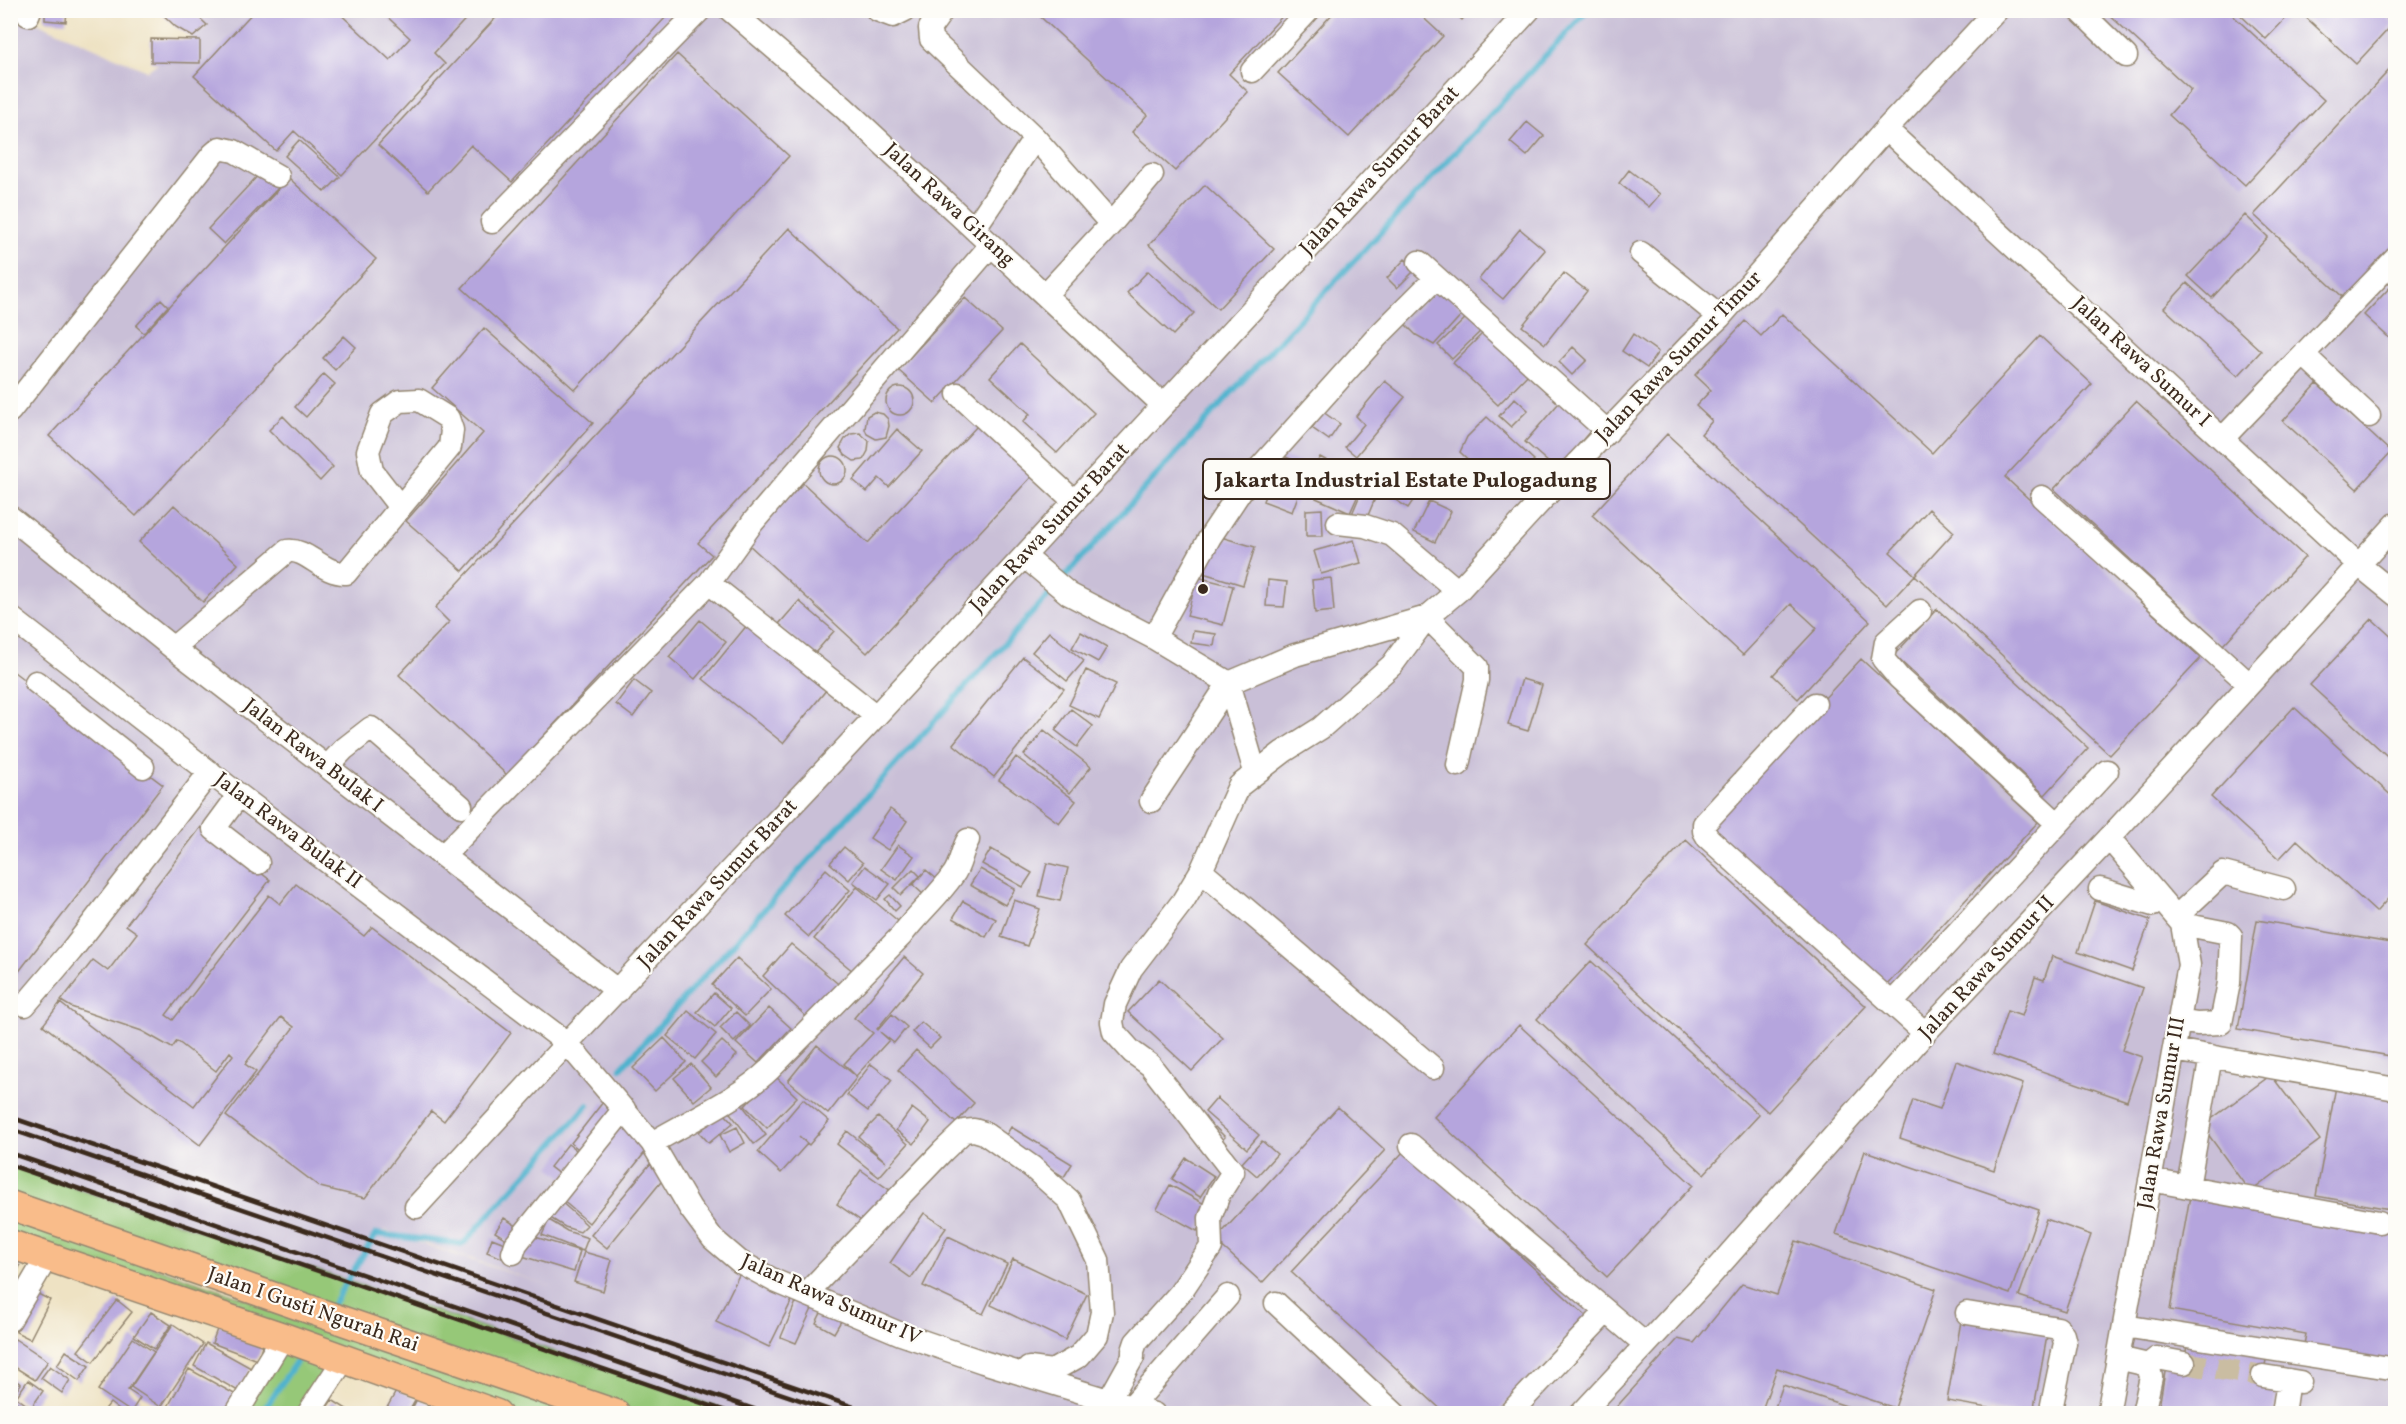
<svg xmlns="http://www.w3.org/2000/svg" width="2406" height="1424" font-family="Vollkorn,serif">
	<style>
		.industrial { fill: #c9bfd7; fill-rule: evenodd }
		.grass { fill: #96c878; stroke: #68794b; stroke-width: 1.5 }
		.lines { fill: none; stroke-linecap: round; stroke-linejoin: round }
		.stream { stroke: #4fb2ce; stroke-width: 6 }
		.building { fill: #b5a5dd }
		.minor-tunnel { stroke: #cabda2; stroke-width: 22; stroke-dasharray: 22 11; stroke-linecap: butt }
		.minor-casing { stroke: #948670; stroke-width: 25 }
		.major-casing { stroke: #948670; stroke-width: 31 }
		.path { stroke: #948670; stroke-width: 4; stroke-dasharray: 4.5 4.5; stroke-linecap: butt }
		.minor { stroke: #fff; stroke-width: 22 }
		.major { stroke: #f9bc8a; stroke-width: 28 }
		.rail { stroke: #3b2a1e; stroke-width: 4.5 }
		.labels { text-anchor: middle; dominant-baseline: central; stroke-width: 4.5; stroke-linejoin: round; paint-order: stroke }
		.street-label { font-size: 21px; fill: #3b2a1e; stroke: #fdfcf7 }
		.leader { fill: none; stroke: #3b2a1e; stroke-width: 2 }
		.callout-dot { fill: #3b2a1e; stroke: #fdfcf7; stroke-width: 2 }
		.callout { fill: #fdfcf7; stroke: #3b2a1e; stroke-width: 2 }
		.callout-label { font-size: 22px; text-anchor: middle; font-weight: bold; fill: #3b2a1e }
	</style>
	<rect width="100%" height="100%" fill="#fdfcf7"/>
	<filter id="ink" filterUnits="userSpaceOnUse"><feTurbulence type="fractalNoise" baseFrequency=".0167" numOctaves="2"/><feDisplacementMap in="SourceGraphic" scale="12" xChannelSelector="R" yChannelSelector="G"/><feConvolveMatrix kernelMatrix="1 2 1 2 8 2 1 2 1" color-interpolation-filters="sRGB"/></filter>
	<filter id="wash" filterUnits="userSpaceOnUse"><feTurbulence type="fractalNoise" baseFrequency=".008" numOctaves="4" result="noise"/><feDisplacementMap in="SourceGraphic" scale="24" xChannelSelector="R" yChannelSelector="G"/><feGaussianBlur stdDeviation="1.35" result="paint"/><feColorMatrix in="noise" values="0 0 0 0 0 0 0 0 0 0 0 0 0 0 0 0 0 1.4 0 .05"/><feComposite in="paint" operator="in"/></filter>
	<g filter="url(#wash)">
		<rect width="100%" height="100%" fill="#eee2c3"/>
		<path class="industrial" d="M195 10 2395 11V1413H734L11 1165V11L147 71 207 27ZM384 1230 472 1259 549 1286 384 1231Z"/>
		<path class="grass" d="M11 1166 734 1413H615L11 1205Z
			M11 1218 578 1413H498L344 1359 308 1413H235L283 1338 11 1245Z"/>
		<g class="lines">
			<path class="stream" d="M1061 581 1231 393 1588 10
				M621 1068 1054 589
				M330 1309 376 1234 463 1244 588 1105
				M261 1414 302 1353"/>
		</g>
		<g id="blocks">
			<path class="building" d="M45 10H67L66 22 45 20Z
				M158 10H191L207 25 193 37 176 27Z
				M255 10H336L390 60 410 38 380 10H474L434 53 445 64 342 175 294 131 276 151 194 76Z
				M503 10H661L667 16 512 182 471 145 428 191 378 145Z
				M1033 10H1288L1229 74 1248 92 1175 171 1132 132 1147 115Z
				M1336 10H1415L1443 36 1349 137 1278 73Z
				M1451 10H1470L1462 20Z
				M2104 10H2227L2324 100 2245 185 2169 115 2191 90Z
				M2235 10H2284L2289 15 2266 39Z
				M2298 10H2378L2393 24 2356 64Z
				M151 39 200 40V63L151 62Z
				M677 54 789 156 575 390 462 288Z
				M2396 63V245L2345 299 2254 215Z
				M1527 122 1544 136 1527 156 1510 142Z
				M299 140 340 177 325 192 285 156Z
				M263 170 280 186 224 244 208 229Z
				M1629 170 1660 194 1649 207 1619 183Z
				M289 178 376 259 136 516 49 436Z
				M1205 185 1274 249 1218 309 1149 245Z
				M2245 215 2268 237 2212 298 2188 276Z
				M789 228 897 328 698 543 712 555 507 775 399 675 449 622 435 608Z
				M1520 229 1545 250 1503 299 1479 279Z
				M1405 259 1416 269 1397 288 1387 278Z
				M1148 271 1194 313 1173 335 1127 293Z
				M1564 273 1587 291 1545 344 1522 326Z
				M2396 281V344L2364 315Z
				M2187 283 2261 351 2238 376 2164 308Z
				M1440 287 1464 312 1434 345 1416 335 1404 323Z
				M965 298 1002 331 935 403 898 370Z
				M161 299 168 306 144 333 136 326Z
				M1471 313 1485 327 1452 359 1438 345Z
				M1782 314 1932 453 2040 336 2092 384 2005 477 2201 658 2110 755 1915 575 1954 532 1929 509 1890 552 1915 575 1887 605 1701 434 1712 421 1696 406 1711 390 1695 375 1745 321 1761 336Z
				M1489 327 1533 369 1498 405 1453 363Z
				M484 328 593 423 463 571 406 521 483 433 432 388Z
				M1633 334 1658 352 1647 368 1622 351Z
				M344 336 356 347 335 370 323 358Z
				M1020 344 1094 413 1057 453 1023 422 1030 414 990 377Z
				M1573 347 1587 360 1572 375 1559 362Z
				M324 374 335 384 306 417 295 407Z
				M1385 381 1405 397 1356 456 1345 447 1364 424 1356 416Z
				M2317 384 2391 452 2357 489 2283 421Z
				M886 401a14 14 0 1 1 28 0a14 14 0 1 1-28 0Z
				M1565 396 1597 423 1557 470 1525 442Z
				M1515 398 1528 410 1511 427 1499 416Z
				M2136 401 2305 557 2223 645 2054 489Z
				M874 412 883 414 888 419 889 426 886 437 876 439 867 434 865 429 867 416Z
				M1323 412 1340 424 1329 440 1312 428Z
				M283 416 333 467 320 481 269 430Z
				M1487 417 1534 460 1513 481 1507 496 1460 452 1467 437Z
				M978 425 1033 475 867 653 747 543 803 483 868 543Z
				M897 429 922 451 889 487 879 478 867 492 853 480Z
				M860 433 869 441 868 451 863 460 854 461 845 455 840 448 845 439 851 434Z
				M1667 434 1870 621 1798 699 1773 675 1817 628 1791 604 1743 655 1592 515Z
				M1280 455 1309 466 1292 512 1263 501Z
				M819 470a14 14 0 1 1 28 0a14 14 0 1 1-28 0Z
				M1320 457 1331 463 1314 495 1303 490Z
				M1329 470 1363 484 1350 513 1316 498Z
				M1368 476 1382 482 1366 520 1352 514Z
				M1401 476 1421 489 1408 508 1388 495Z
				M1429 501 1451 511 1435 542 1414 532Z
				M174 505 238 564 203 602 139 542Z
				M1322 509 1323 536H1306V510Z
				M1214 535 1255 547 1243 585 1203 573Z
				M1354 540 1361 563 1321 574 1314 551Z
				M1197 577 1233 586 1223 625 1187 616Z
				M1331 578 1334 611 1315 613 1312 580Z
				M1268 580 1287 582 1284 607 1266 606Z
				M799 601 834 631 814 654 779 624Z
				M1937 609 2088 748 2045 795 1894 655Z
				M2372 619 2396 641V764L2310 685Z
				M700 620 726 642 695 679 669 657Z
				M748 624 827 689 783 743 703 679Z
				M1193 631 1216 634 1214 646 1191 643Z
				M1049 632 1084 661 1067 681 1032 652Z
				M1081 632 1107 647 1098 662 1072 648Z
				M1023 657 1064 689 994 777 953 744Z
				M1861 659 2038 822 1884 988 1707 825Z
				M10 669 163 785 17 974 10 969Z
				M1086 670 1116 684 1099 719 1069 705Z
				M1522 679 1542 685 1528 731 1508 725Z
				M634 680 651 693 633 717 616 704Z
				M2294 707 2396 800V890L2376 912 2297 840 2279 859 2211 797Z
				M1071 709 1093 726 1077 747 1055 730Z
				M1044 730 1091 767 1070 793 1024 755Z
				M1016 757 1076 801 1059 823 999 780Z
				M890 809 907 821 888 850 870 838Z
				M201 827 270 880 166 1015 173 1020 269 895 280 904 296 884 364 936 372 927 511 1033 444 1121 431 1111 365 1198 320 1187 226 1116 294 1027 281 1017 245 1064 256 1072 200 1145 43 1025 60 1003 194 1106 233 1055 230 1052 216 1071 177 1041 172 1048 142 1031 71 1007 61 1001 93 960 108 971 137 933 126 925Z
				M1686 840 1866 1006 1768 1112 1587 945Z
				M898 845 914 856 897 880 881 869Z
				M844 847 863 863 849 880 830 863Z
				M991 849 1032 873 1023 887 982 864Z
				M1047 863 1068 868 1060 901 1039 896Z
				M865 866 890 884 877 900 853 882Z
				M826 869 850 890 809 937 785 916Z
				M913 869 920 876 901 895 894 888Z
				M980 869 1015 889 1005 905 970 885Z
				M926 870 938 880 924 895 913 885Z
				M857 887 903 925 859 976 814 939Z
				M890 895 900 906 895 911 885 899Z
				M1014 900 1040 909 1027 946 1001 937Z
				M963 901 996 919 986 937 953 918Z
				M2095 901 2150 920 2132 971 2078 952Z
				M2257 920 2396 944V1057L2238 1029Z
				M791 944 843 988 813 1023 763 976Z
				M2052 956 2143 988 2122 1050 2142 1057 2127 1101 1993 1054 2007 1011 2022 1016 2035 977 2044 980Z
				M904 957 923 973 877 1029 878 1030 892 1014 907 1027 894 1043 880 1032 889 1040 856 1076 844 1064 873 1033 854 1018Z
				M737 958 771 989 745 1016 712 985Z
				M1591 961 1759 1115 1704 1174 1537 1019Z
				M1159 979 1223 1038 1192 1071 1128 1012Z
				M714 993 731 1008 715 1027 697 1012Z
				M769 1008 791 1028 758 1063 736 1043Z
				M688 1011 716 1034 695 1059 667 1036Z
				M736 1012 750 1026 734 1042 720 1028Z
				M921 1022 940 1038 930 1048 912 1032Z
				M1519 1025 1693 1185 1607 1277 1434 1117Z
				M664 1038 686 1062 655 1091 633 1068Z
				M722 1041 737 1055 716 1077 701 1062Z
				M817 1045 857 1077 828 1114 788 1081Z
				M916 1050 974 1103 956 1123 898 1070Z
				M1956 1061 2023 1084 1994 1170 1900 1138 1913 1100 1940 1109Z
				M691 1064 711 1087 694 1101 674 1078Z
				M871 1064 892 1080 868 1111 847 1095Z
				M774 1075 797 1097 767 1128 745 1106Z
				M2271 1075 2320 1140 2250 1192 2202 1126Z
				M2336 1086 2396 1096V1210L2316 1196Z
				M1217 1098 1259 1135 1247 1149 1205 1112Z
				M803 1099 829 1121 809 1145 799 1136 807 1144 781 1173 758 1152Z
				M739 1101 766 1135 754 1144 727 1109Z
				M603 1102 616 1111 583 1153 571 1143Z
				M1338 1107 1385 1150 1262 1283 1215 1240Z
				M912 1108 930 1122 914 1144 896 1130Z
				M723 1112 733 1123 709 1143 699 1132Z
				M878 1117 908 1144 879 1177 837 1144 847 1131 886 1162 859 1137Z
				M623 1124 650 1146 589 1223 561 1199Z
				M737 1127 745 1143 729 1152 720 1135Z
				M1011 1127 1072 1164 1064 1177 1003 1140Z
				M1215 1127 1225 1137 1217 1145 1206 1135Z
				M1262 1141 1277 1154 1257 1176 1242 1163Z
				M568 1144 583 1155 564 1178 550 1167Z
				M1405 1150 1586 1316 1496 1413H1445L1291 1272Z
				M1865 1151 2039 1210 2010 1294 1836 1234Z
				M1186 1158 1214 1176 1200 1197 1172 1179Z
				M650 1164 665 1177 607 1248 591 1235Z
				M861 1170 891 1191 867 1225 837 1204Z
				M1170 1185 1210 1207 1197 1231 1157 1209Z
				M2190 1196 2396 1232V1366L2303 1350 2306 1334 2170 1310Z
				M559 1200 587 1225 580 1232 565 1227 547 1216Z
				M924 1213 946 1228 911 1278 890 1263Z
				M504 1218 520 1228 511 1242 495 1232Z
				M2046 1219 2091 1235 2065 1311 2019 1296Z
				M549 1220 567 1231 588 1238 583 1251 542 1235Z
				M529 1235 580 1251 574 1272 522 1256Z
				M948 1236 1007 1264 983 1314 923 1286Z
				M492 1238 512 1246 507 1260 487 1252Z
				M1796 1241 1936 1289 1895 1408 1777 1368 1761 1413H1611L1678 1339 1694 1343 1742 1284 1777 1295Z
				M584 1252 612 1260 603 1291 574 1282Z
				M1013 1259 1087 1294 1065 1340 991 1305Z
				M10 1261 20 1266 10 1284Z
				M740 1273 793 1298 769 1347 716 1322Z
				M36 1293 50 1300 30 1339 16 1332Z
				M117 1300 132 1312 93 1362 78 1351Z
				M796 1302 812 1309 796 1343 781 1337Z
				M822 1311 841 1321 834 1333 816 1323Z
				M151 1312 171 1325 154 1349 134 1336Z
				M1961 1321 2047 1336 2033 1413H2017L1947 1401Z
				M173 1324 203 1344 161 1407 131 1387Z
				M219 1324 264 1340 257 1360 212 1343Z
				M133 1338 154 1352 128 1390 140 1398 131 1412 98 1390Z
				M15 1339 48 1361 35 1380 10 1364V1346Z
				M2188 1340 2267 1354 2262 1383 2277 1386 2273 1413H2158L2166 1366 2183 1369Z
				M206 1343 251 1368 238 1391 194 1366Z
				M66 1351 89 1366 79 1381 57 1365Z
				M50 1366 70 1380 62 1393 41 1378Z
				M189 1369 238 1396 228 1413H169L165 1412Z
				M10 1377 21 1384 13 1395 10 1393Z
				M28 1380 43 1391 31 1408 16 1397Z
				M1783 1385 1867 1413H1773Z
				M398 1388 416 1399 408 1413H384Z
				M418 1397 429 1403 423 1413H410Z
				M10 1398 33 1413H10Z
				M433 1399 454 1411 453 1413H425Z
				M332 1400 353 1413H323Z
				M110 1403 123 1413H102Z"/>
		</g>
	</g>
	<g filter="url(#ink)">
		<use href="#blocks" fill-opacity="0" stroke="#948670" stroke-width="1.5"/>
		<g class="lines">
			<path class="minor-tunnel" d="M2184 1363 2263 1376"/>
			<g class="minor-casing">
				<path id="minor" d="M730 10 843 107 1163 405
					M877 10 893 16 905 10
					M943 10 930 28 931 39 1035 138 974 229
					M2079 10 2126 56
					M28 15 30 10
					M1252 71 1309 10
					M1886 129 2359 565 2396 595
					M1035 138 1111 224
					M492 222 700 10
					M1641 253 1720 317
					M1419 262 1608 432
					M1045 295 1111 224 1152 175
					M2304 355 2369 416
					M958 394 1074 501
					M10 411 213 154 220 148 234 151 278 176
					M2223 438 2396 258
					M2042 497 2249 684
					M10 517 173 648 618 991
					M1338 523 1365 526 1392 535 1458 591
					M1024 556 1069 594 1154 638 1229 683 1295 655 1427 617 1477 667V680L1458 765
					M709 583 876 716
					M1920 611 1886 642 1883 659 1899 678 2058 824
					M10 617 239 795 567 1043 652 1143 690 1208 713 1239 740 1262 775 1281 901 1334 983 1362 1154 1414
					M1154 638 1210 537 1246 483 1377 337 1436 278
					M173 648 287 551C307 548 322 574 346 573L450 447 452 430 448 418 419 400 400 401 382 414 368 451 372 471 399 506
					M36 682 143 767
					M1815 704 1704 824V831L1708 838 1925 1033
					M327 767 344 749 371 728 461 806
					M239 795 214 829 258 863
					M1151 801 1229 683 1255 772
					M443 856 709 583 753 522 991 245
					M1201 871 1433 1068
					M2100 889 2153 905 2160 898
					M2176 917 2223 873 2284 889
					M1892 1003 2107 771
					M25 1005 71 951 210 772
					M2179 1021 2197 1024 2221 1023 2229 983 2231 936 2228 933 2182 924
					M2174 1050 2396 1089
					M652 1143C689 1121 740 1098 770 1069L901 936C917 914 938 897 953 875 961 865 961 851 968 840
					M1411 1145 1645 1344
					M2150 1180 2379 1222
					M2188 1187 2211 1056
					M416 1207 567 1043 876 716 1529 10
					M513 1253 516 1244 624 1109
					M806 1294 943 1151 964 1131 974 1130 984 1133 1032 1167 1069 1200 1098 1260 1102 1312 1097 1335 1079 1356 1052 1371 1029 1368
					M1276 1303 1395 1414
					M1967 1313 2058 1328 2063 1335 2065 1343 2050 1414
					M10 1320 47 1257
					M2124 1326 2396 1369
					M2118 1358 2148 1365 2151 1377 2143 1414
					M2148 1365 2157 1358 2184 1363
					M2263 1376 2300 1382
					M1132 1406 1228 1296
					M236 1414 283 1337
					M308 1414 344 1359
					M1104 1414 1109 1400 1133 1357V1351L1136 1342 1180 1293 1211 1247 1210 1218 1219 1194 1233 1172 1150 1065 1132 1052 1114 1032 1112 1022 1115 1004 1131 969 1183 901 1201 871 1239 786 1283 752 1321 728 1392 665 1427 617 1458 591 1539 503 1689 346 1720 317 1886 129 1997 10
					M1509 1414 1606 1312
					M1581 1414 1710 1276 1925 1033 2109 838 2396 524
					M2108 1414 2189 965 2182 924 2109 838
					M2283 1414 2288 1380"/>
			</g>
			<g class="major-casing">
				<path id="major" d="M10 1205 352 1324 616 1414
					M10 1244 283 1337 497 1414"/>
			</g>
			<path class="path" d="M651 1414 652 1410 660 1414"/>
			<use href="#minor" class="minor"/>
			<use href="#major" class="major"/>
			<path class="rail" d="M10 1117 874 1414
				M10 1129 841 1414
				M10 1153 768 1414
				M10 1165 734 1414"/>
		</g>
	</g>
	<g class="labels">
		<g class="street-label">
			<text transform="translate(1380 171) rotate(-47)">Jalan Rawa Sumur Barat</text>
			<text transform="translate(949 205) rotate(43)">Jalan Rawa Girang</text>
			<text transform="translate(1679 357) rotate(-46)">Jalan Rawa Sumur Timur</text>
			<text transform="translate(2141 362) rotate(43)">Jalan Rawa Sumur I</text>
			<text transform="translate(1050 528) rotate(-47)">Jalan Rawa Sumur Barat</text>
			<text transform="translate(313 756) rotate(38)">Jalan Rawa Bulak I</text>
			<text transform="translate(288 831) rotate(37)">Jalan Rawa Bulak II</text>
			<text transform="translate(718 884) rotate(-47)">Jalan Rawa Sumur Barat</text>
			<text transform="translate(1987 968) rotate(-47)">Jalan Rawa Sumur II</text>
			<text transform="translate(2162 1113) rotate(-80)">Jalan Rawa Sumur III</text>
			<text transform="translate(831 1300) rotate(24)">Jalan Rawa Sumur IV</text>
			<text transform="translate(313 1310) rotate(19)">Jalan I Gusti Ngurah Rai</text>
		</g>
	</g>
	<path class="leader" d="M1203 589L1203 479"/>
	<circle class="callout-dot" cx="1203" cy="589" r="6"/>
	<rect class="callout" x="1203" y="459" width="407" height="40" rx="6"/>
	<g class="callout-label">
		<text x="1406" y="487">Jakarta Industrial Estate Pulogadung</text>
	</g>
	<rect width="2406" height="1424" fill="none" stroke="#fdfcf7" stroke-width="36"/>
</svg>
